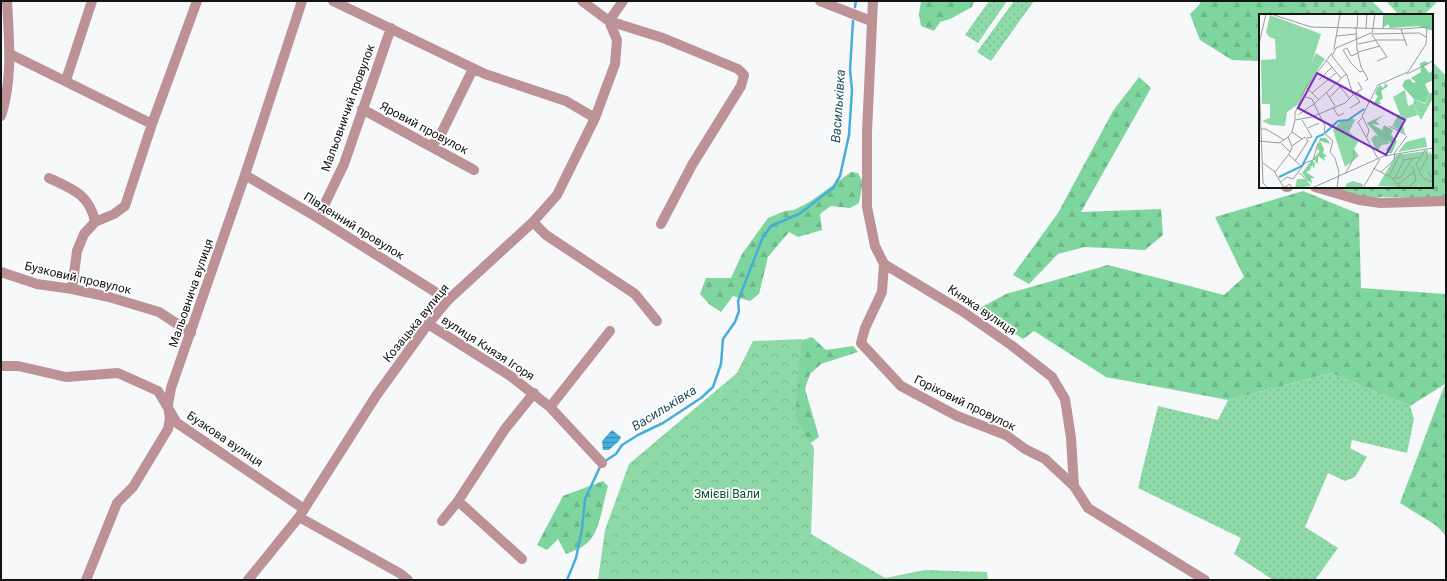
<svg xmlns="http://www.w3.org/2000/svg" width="1447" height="581" font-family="Roboto,sans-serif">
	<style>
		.grass { fill: url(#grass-dots) }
		.forest { fill: url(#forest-firs) }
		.cemetery { fill: url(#cemetery-stones) }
		.park { fill: url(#park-crowns) }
		.water { fill: url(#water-rules) }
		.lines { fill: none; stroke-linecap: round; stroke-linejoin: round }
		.stream { stroke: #47addb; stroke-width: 2.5 }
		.minor { stroke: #bd9297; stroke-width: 10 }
		.labels { text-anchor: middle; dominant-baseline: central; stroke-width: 3.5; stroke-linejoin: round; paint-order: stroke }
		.street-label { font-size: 12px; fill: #121313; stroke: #fff }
		.park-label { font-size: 12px; fill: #10522f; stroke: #fff }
		.water-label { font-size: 13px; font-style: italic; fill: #265064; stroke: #fff }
		.inset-river { fill: none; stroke: #47addb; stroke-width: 2 }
		.inset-road { fill: none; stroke: #9b9c9d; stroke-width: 1 }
		.view { fill: #7b2cbf; fill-opacity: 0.15; stroke: #7b2cbf; stroke-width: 2 }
		.inset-edge { fill: none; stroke: #121313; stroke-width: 2 }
	</style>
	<defs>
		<pattern id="grass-dots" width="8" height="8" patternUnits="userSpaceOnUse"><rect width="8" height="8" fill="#8dd9a8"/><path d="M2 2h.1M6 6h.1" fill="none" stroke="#79b990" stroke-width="1.8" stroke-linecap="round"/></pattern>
		<pattern id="forest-firs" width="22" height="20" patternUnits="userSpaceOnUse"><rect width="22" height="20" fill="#7fd59e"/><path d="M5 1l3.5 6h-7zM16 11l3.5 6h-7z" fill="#6db687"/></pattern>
		<pattern id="cemetery-stones" width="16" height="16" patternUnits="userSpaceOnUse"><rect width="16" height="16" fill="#8dd9a8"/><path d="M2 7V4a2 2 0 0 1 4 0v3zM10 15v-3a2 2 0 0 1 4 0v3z" fill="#79b990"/></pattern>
		<pattern id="park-crowns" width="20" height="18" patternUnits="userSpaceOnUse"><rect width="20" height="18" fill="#8dd9a8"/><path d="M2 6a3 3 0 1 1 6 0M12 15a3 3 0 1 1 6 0" fill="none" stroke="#79b990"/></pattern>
		<pattern id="water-rules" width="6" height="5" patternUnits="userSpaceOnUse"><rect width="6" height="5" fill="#47addb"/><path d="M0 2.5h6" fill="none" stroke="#3a8cb0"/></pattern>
	</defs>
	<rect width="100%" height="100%" fill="#f6f8f9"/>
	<path class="grass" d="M989 1H1007L978 43 965 35Z
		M1014 1H1034L991 61 977 52Z
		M1331 373 1410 406 1414 419 1407 453 1352 440 1350 448 1367 457 1355 477 1345 481 1328 473 1305 527 1338 548 1315 580H1273L1234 554 1241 538 1138 488 1158 406 1218 420 1228 400Z"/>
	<path class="forest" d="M921 1H974L972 7 950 19 940 22 934 31 921 26 919 14Z
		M1201 1H1366L1378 15H1260V61L1232 60 1200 40 1190 14 1199 5Z
		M1139 77 1151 88 1081 212 1161 209 1163 235 1145 250 1085 247 1058 254 1029 284 1013 275 1058 213 1113 111Z
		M851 172 858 173 863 182 859 203 850 208 831 206 820 214 822 230 798 237 789 232 768 257 759 294 750 301 733 296 721 312 709 304 700 294 706 278H731L742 254 768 218 785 211 794 210 811 201Z
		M1303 191 1359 214 1361 288 1446 294V536L1437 526 1400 503 1445 384 1410 406 1331 373 1228 400 1106 377 1034 331 1023 339 978 309 1006 294 1108 265 1224 295 1244 277 1215 217Z
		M812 337 826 350 853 346 858 352 821 364 810 374 805 389 819 437 799 451 787 345Z
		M603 481 608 486C603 502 600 534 586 544 580 549 573 551 566 554L558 539 547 550 537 545 563 496Z"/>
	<path class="cemetery" d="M1307 1H1372L1386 15H1306Z
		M1386 1H1438L1424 15H1399Z
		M1432 61 1446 76V197H1358L1333 187H1432Z"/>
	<path class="park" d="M802 339 795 417 814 448 811 534 885 578 925 570 987 572 988 580H598L605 530 629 464 737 373 753 341Z"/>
	<path class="water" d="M612 430 621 437 619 441 609 450H603L602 441Z"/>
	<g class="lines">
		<path class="stream" d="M855 7 856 1
			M567 580 576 558 582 529 585 499 599 469 602 463 616 454 622 445 638 435 663 423 701 398 713 387 721 364 723 339 735 322 739 311 738 301 762 239 771 226 799 214 833 188 840 176 849 135 852 90 850 70 853 21"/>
		<path class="minor" d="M333 1 485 74 566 101 595 118
			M623 1 609 21 663 38 738 69 744 75 741 86 692 165 661 224
			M820 1 871 21
			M873 1 867 132V207L875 246 884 264 962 311 1011 345 1052 377 1065 399 1071 438 1074 486 1088 508 1205 580
			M10 54 152 124
			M66 80 92 1
			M362 109 474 170
			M1 116C13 79 9 39 7 1
			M432 146 442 132 473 69
			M245 175 318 218 448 300
			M49 178C73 189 90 195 95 222
			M1286 187H1288
			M1315 187 1359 200 1381 203 1446 201
			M318 218 344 164 391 28
			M533 222 546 235 635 294 657 321
			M884 264 882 292 865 328 861 343 901 386 957 416 1006 435 1025 449 1045 459 1074 486
			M1 272 37 284 72 289 109 297 159 312 191 333
			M72 289 77 251 84 234 95 222 114 214 125 206 152 124 197 1
			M428 324 509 375 550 407 610 331
			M1 366H18L66 377 118 373 158 391 177 423 304 509
			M550 407 602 463
			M458 501 522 559
			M299 517 401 574 408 580
			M442 521 458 501 505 429 534 393
			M86 580 117 503 133 487 168 429 170 419 168 405 171 388 245 175 302 1
			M248 580 299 517 376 396 428 324 448 300 533 222 557 195 595 118 615 64 617 40 609 21 582 1"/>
	</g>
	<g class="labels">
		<g class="street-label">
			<text transform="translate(348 108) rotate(-70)">Мальовничий провулок</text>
			<text transform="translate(424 128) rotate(28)">Яровий провулок</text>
			<text transform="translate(354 226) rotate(32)">Південний провулок</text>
			<text transform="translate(78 278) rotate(13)">Бузковий провулок</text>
			<text transform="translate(191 293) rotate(-71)">Мальовнича вулиця</text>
			<text transform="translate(982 310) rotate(34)">Княжа вулиця</text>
			<text transform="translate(416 323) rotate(-51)">Козацька вулиця</text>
			<text transform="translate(488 348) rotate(33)">вулиця Князя Ігоря</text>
			<text transform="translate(965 403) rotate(26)">Горіховий провулок</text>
			<text transform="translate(225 439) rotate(34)">Бузкова вулиця</text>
		</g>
		<g class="park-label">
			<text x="727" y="494">Змієві Вали</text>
		</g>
		<g class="water-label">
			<text transform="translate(838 106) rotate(-86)">Васильківка</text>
			<text transform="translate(664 408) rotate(-32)">Васильківка</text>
		</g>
	</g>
	<g transform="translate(1259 14)">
		<rect width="174" height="174" fill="#f6f8f9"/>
		<path d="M170 79H174V84L162 106 154 90 155 85 166 90ZM116 121 127 125 131 130 123 131 118 137 112 125ZM166 123 167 127 164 128 167 127 168 133 139 138 147 128ZM168 137 169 141 171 137 174 143V174H160L159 170V174L119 172 137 141Z" fill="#8dd9a8"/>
		<path d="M125 0H174V17L159 12 131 14 129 10 124 14ZM167 47 169 50 165 52 170 59 174 57V66L166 70 170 79 166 89 155 85 143 72 146 66 151 65 154 69 157 68 152 64 162 58 161 49ZM125 68 129 72 122 77 124 84 120 87 122 90 114 91 119 82 116 80 118 75 121 71 124 74 126 71ZM125 101 117 107 121 111 112 110 123 116 125 111 134 116 132 121 138 127 133 139H129L127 135 133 129 120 123 108 109ZM61 124H67L72 130 61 127 65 135 64 139 68 142 65 143 66 147 59 142V150L54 145 61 137 58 135ZM53 146 56 149 55 155 53 151 51 156 47 158 56 164H52L53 170 43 159Z" fill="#7fd59e"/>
		<path d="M57 39 66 45 61 52 53 48ZM146 76 149 92 154 90 159 101 143 106 146 120 133 112 140 100 143 105 134 83Z" fill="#8dd9a8"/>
		<path d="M11 1 62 20 53 48 61 52 38 91 28 98 26 112 12 111 3 107 11 104V90H3L2 46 17 45 16 25 10 23 7 18ZM93 104 96 106 90 118 100 126 95 135 100 142 86 153 74 116 81 108ZM38 165H47L52 172 36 174Z" fill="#8dd9a8"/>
		<path d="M11.5 75a5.5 5.5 0 1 1 11 0a5.5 5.5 0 1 1-11 0ZM94 167 104 170 103 174H86L87 170Z" fill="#8dd9a8"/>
		<path class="inset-river" d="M66 119 79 107 89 106 105 95M20 163 43 152 58 123 65 120"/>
		<path class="inset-road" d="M12 0 52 13 142 15M116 0 113 20 160 19 167 23M97 13 98 35 102 53 109 65 106 67M98 14 99 0M107 14 108 0M124 14 125 0M113 21 128 43 118 47M77 22 97 20M0 30 7 0M99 30 118 26H146M75 35 81 0M99 38 121 32M99 39 92 42 88 34 84 36 92 49 101 58 104 57M67 46 82 64M148 60 174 47M0 63 4 169 9 174M60 66 73 53M77 68 91 85M48 74 59 85M67 78 76 92M98 78 110 88M53 79 77 59M44 82 53 85 60 100M71 83 81 73M74 93 79 102 85 99M91 94 101 88 95 80 103 75 99 68M60 100 66 112 65 119 74 127 71 138 76 144 80 158 78 174M39 101 55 90 87 60M103 104 99 108 101 112 119 145M36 106V99L46 75 73 39M43 106 53 123 48 124M130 112 147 121M49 114 60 109M2 115H7L25 126M33 118 43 125M108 123 110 116 103 102 119 71 149 58 167 30 168 13 142 15 148 32M0 127 20 129 29 123M21 128 31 138M33 132 43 125M166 136 157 151 164 164 171 168 174 165 169 158M141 139 145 146 161 143M30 141 42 152M36 147 49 127 46 123 43 125M4 149 15 157 25 174M114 154 133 164H141L153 145M161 156 168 145V136M16 158 30 140 33 133 29 123 33 118 36 106 53 103 86 89 94 81 88 61 73 42 77 34 112 19M122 158 135 146 136 138 148 122M40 159 50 167M86 160 95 144V136M130 162 141 140M133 164 142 174M136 164 145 146M22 168 28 163 34 165 46 149 54 146 59 129M139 170 155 158M24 174 31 170 33 174M53 174 125 142 174 134M104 174 121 145M149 174 157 166 154 153"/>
		<path class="view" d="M58 59 146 106 127 141 39 94Z"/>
		<rect width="174" height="174" class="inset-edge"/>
	</g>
	<rect width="1447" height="581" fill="none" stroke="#121313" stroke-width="4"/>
</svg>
